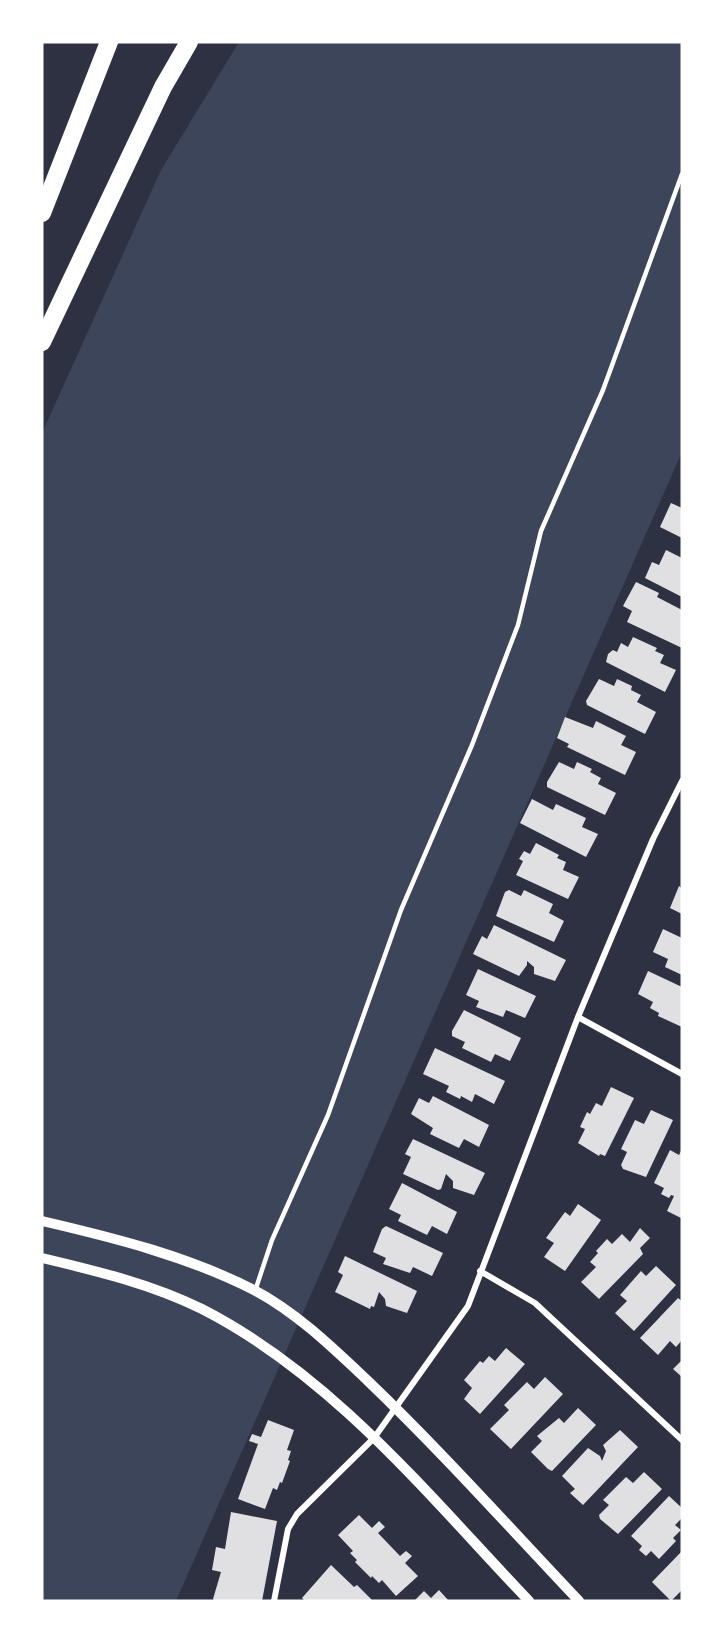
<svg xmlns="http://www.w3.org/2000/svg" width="724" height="1643" font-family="'Golos Text',sans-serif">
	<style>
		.green { fill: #3c4559 }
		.building { fill: #e0e0e3 }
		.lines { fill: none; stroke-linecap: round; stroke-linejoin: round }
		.service { stroke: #fff; stroke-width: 4.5 }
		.minor { stroke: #fff; stroke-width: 6 }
		.tertiary { stroke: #fff; stroke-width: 10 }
		.motorway { stroke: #fff; stroke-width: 18 }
	</style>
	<rect width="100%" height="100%" fill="#2d3142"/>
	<path class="green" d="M239 42H682V452L176 1601H42V433L161 170Z"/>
	<path class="building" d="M671 503 682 508V538L660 527Z
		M666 550 682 558V597L645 578 652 562 659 565Z
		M636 582 659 593 657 597 682 610V648L627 622 632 611 623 606Z
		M633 637 657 648 655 651 664 655 660 663 676 670 665 692 606 662 608 654 613 650 617 652 621 643 628 647Z
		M599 679 614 686 617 679 632 686 631 690 641 695 637 702 656 712 645 734 587 705 586 701Z
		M565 717 593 728 596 721 626 736 621 745 636 752 625 775 567 747 569 744 557 738Z
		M559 762 574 769 577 762 592 769 590 772 601 778 598 784 616 793 605 815 547 787V782Z
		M532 799 553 810 556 804 586 818 582 827 598 834 586 857 520 823Z
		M536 843 559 855 557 858 566 862 563 870 579 877 568 899 516 875 523 861 519 859 524 851 530 854Z
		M679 886 682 888V914L670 908Z
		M509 890 521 896 524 890 553 904 549 913 564 921 554 942 496 916 505 892Z
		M494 925 566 960 555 981 534 974V967L527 961V965L519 976 473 954 482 936 487 939Z
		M663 929 682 938V975L665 967 668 959 653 952Z
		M478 969 536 996 525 1018 506 1010 503 1017 476 1007 479 1001 466 995Z
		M648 971 682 987V1027L658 1016 659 1013 650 1008 653 1002 638 994Z
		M464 1010 521 1038 510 1061 495 1054 491 1062 462 1048 465 1042 452 1036V1031Z
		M435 1048 505 1081 494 1104 475 1094 472 1102 461 1096 460 1099 446 1092 449 1086 423 1074Z
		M611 1087 634 1098 605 1156 600 1154 599 1156 578 1143 585 1129 580 1127 587 1112 590 1114 596 1103 602 1106Z
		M433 1096 489 1125 479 1147 464 1139 459 1148 430 1134 433 1128 411 1114 419 1098 429 1103Z
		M651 1110 673 1120 646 1177 623 1169 621 1165 627 1152 621 1149 635 1120 644 1124Z
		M413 1139 485 1173 474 1195 453 1188V1181L446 1174 441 1189 438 1190 403 1174 411 1157 405 1154Z
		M682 1149V1216L681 1218 667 1211 674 1196 671 1195 669 1198 661 1194 664 1188 654 1183 670 1150 679 1155Z
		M402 1183 457 1212 447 1234 432 1226 427 1235 398 1221 401 1215 389 1209Z
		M578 1204 601 1220 565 1271 544 1257 554 1243 546 1238 565 1212 570 1216Z
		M386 1226 443 1253 432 1276 413 1267 410 1273 383 1264 386 1258 373 1252 382 1229Z
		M640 1228 650 1238 640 1248 643 1254 599 1299 581 1282 596 1267 590 1262 598 1253 596 1251 607 1239 612 1244 622 1234 630 1242Z
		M345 1256 417 1291 407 1313 386 1306 385 1299 379 1292 374 1307 371 1306 370 1309 335 1292 343 1275 338 1272Z
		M656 1266 676 1285 634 1331 615 1313 627 1301 620 1295 641 1271 646 1276Z
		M678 1298 682 1301V1340L676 1347 670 1341 658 1355 640 1338Z
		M506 1348 525 1364 480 1414 464 1399 472 1388 464 1380 480 1361 483 1363 489 1356 495 1361Z
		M682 1360V1377L673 1369Z
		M545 1377 563 1394 511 1449 490 1429 509 1410 504 1405 527 1382 534 1389Z
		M578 1408 596 1425 552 1471 548 1469 531 1452 542 1441 537 1436 559 1418 564 1423Z
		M268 1420 294 1430 287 1450 291 1451 288 1460 290 1461 282 1483 280 1482 277 1490 273 1488 265 1509 238 1499 258 1444 249 1441 252 1434 261 1437Z
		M620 1430 638 1447 583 1505 570 1493 575 1489 562 1476 588 1448 600 1456 602 1461 606 1451 603 1445Z
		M644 1472 662 1489 618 1534 600 1519 599 1515 609 1505 603 1500 626 1477 633 1483Z
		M669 1496 682 1508V1518L675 1525 681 1530 673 1538 676 1541 659 1559 651 1551 646 1556 639 1550 642 1546 631 1536Z
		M231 1512 277 1521 262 1601H215L213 1599 221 1572 212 1570 216 1547 225 1549Z
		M359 1515 372 1528 379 1521 385 1527 378 1533 400 1556 406 1551 412 1556 405 1563 418 1576 396 1596 382 1580 379 1583 372 1576 371 1578 355 1562 357 1560 350 1553 353 1551 338 1535Z
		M682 1551V1590L671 1601 652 1582Z
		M331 1565 354 1587 357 1585 373 1601H305L302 1598Z
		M439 1590 449 1601H414L424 1591 431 1598Z"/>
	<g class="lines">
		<path class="service" d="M255 1291 272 1240 328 1115 401 910 472 745 518 625 541 531 603 390 682 174"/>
		<path class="minor" d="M578 1017 682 1074
			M480 1271 535 1303 682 1440
			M274 1601 288 1529 297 1514 374 1438 468 1306 578 1017 653 839 682 781"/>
		<path class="tertiary" d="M42 1221C115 1238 187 1256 254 1290 296 1312 333 1348 368 1381 441 1451 509 1527 579 1601
			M42 1258C97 1271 151 1284 202 1309 333 1376 429 1496 529 1601"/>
		<path class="motorway" d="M42 213 109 42
			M42 342 163 87 189 42"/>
	</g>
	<rect width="724" height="1643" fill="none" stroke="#ffffff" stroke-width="87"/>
</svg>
